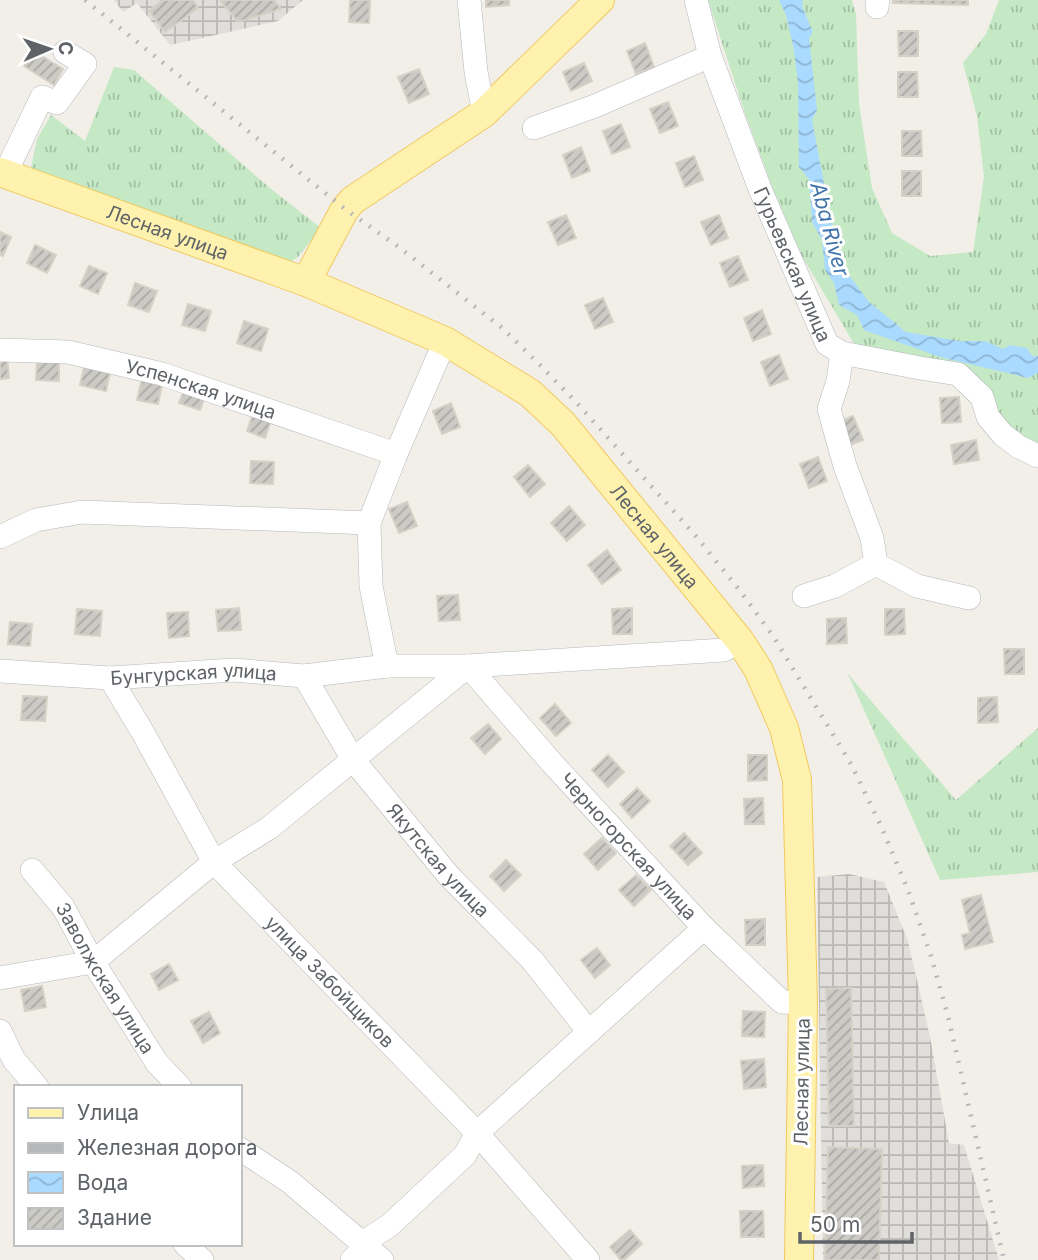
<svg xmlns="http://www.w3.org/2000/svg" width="1038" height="1260" font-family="Inter,sans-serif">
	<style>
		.industrial { fill: url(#industrial-grid) }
		.grass { fill: url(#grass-tufts) }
		.water { fill: url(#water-waves) }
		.building { fill: url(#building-hatch); stroke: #d6d1c6; stroke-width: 2 }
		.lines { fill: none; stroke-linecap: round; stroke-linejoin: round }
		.minor-casing { stroke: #b5b8bc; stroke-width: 24 }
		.major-casing { stroke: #f2c960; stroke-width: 30 }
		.minor { stroke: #fff; stroke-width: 23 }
		.major { stroke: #fff2af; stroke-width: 28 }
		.rail { stroke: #b6b7b8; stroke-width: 4.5; stroke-dasharray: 2 9; stroke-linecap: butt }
		.labels { text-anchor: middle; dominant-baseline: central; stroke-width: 6; stroke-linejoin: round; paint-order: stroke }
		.street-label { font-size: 19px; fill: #5f6368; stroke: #fff }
		.water-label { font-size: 21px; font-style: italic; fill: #4174aa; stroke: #fff }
	</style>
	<defs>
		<pattern id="industrial-grid" width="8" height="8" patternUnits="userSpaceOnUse" patternTransform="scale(1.75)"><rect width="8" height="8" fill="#e0deda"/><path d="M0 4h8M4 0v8" fill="none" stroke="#b9b8b5"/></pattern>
		<pattern id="grass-tufts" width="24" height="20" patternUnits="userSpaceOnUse" patternTransform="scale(1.75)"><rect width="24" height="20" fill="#c5e8c5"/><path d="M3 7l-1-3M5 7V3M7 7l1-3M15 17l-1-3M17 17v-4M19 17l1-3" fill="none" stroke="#a3c0a4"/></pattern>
		<pattern id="water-waves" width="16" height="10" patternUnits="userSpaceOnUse" patternTransform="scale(1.75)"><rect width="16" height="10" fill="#aadaff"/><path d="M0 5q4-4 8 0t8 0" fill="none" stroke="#8eb4d2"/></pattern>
		<pattern id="building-hatch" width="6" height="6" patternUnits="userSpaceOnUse" patternTransform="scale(1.75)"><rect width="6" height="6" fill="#cccac5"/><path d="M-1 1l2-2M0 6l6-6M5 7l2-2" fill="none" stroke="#a9a8a4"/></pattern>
	</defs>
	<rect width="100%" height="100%" fill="#f1efe8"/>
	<path class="industrial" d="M114 0H303L278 21 170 45 137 3 123 12Z
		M849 874 884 882 908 941 930 1037 949 1143 964 1145 999 1260H823L817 877Z"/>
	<path class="grass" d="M708 0H852L856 14 859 104 872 188 892 233 930 256 973 252 984 177 977 116 963 63 986 34 999 0H1038V449L995 429 978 384 856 347 791 238 745 113Z
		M114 67 134 70 271 189 321 228 298 257 284 267 37 184 31 168 37 139 51 115 85 141Z
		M848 674 956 800 1038 728V872L940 880Z"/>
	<path class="water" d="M779 0H803L802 6 813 32 809 38 817 110 812 120 833 231 845 270 869 302 906 332 959 341H985L1003 349 1010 345 1027 348 1032 356H1038V373L1028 378 940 357 864 330 857 315 839 305 834 283 825 270 822 240 812 222 809 179 799 167 798 84 794 50 786 15Z"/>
	<path class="building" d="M163 0H193L198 8 165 32 149 11Z
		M220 0H274L281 9 238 22Z
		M350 0H370L369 23 349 22Z
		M486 0H509V5L486 7Z
		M893 0H968V5L893 3Z
		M898 31H918V56H899Z
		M645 43 654 67 636 74 627 51Z
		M34 51 63 69 54 85 24 66Z
		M584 63 592 81 571 91 563 72Z
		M419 69 429 94 409 103 398 77Z
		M898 72H917L918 97H898Z
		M668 102 678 126 660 133 650 109Z
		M621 124 630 147 612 154 603 131Z
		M902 131H921L922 156H902Z
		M581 147 590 171 572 178 563 155Z
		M694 156 703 180 685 187 676 163Z
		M902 171H921V196H902Z
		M566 215 576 238 558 245 548 222Z
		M719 215 728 238 711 245 701 222Z
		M0 232 11 237 3 256 0 255Z
		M35 245 56 255 47 273 27 263Z
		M738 256 748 280 730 287 720 263Z
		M89 266 107 273 98 294 80 286Z
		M135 283 157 291 149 312 128 305Z
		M603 298 613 322 595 329 585 305Z
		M188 304 211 311 205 331 182 325Z
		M762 310 771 334 753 341 744 318Z
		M244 321 268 329 261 351 237 343Z
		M7 355 9 378 0 379V356Z
		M779 355 788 379 770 386 761 362Z
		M37 359H59V381L36 380Z
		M85 363 111 368 106 391 80 385Z
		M143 375 163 380 158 404 137 400Z
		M186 385 206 393 200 410 179 403Z
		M959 397 961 422 942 423 940 398Z
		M451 403 460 427 442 434 433 411Z
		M255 408 273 415 265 438 247 431Z
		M853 416 863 440 845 447 836 423Z
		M976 440 979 460 954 464 951 445Z
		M818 457 827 481 809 488 800 464Z
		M251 461 274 462 273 484 250 483Z
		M528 465 545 484 530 497 514 477Z
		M407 502 417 526 399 533 389 509Z
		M569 506 585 525 567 541 551 523Z
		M607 550 621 570 602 584 588 565Z
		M458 595 460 620 439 621 437 596Z
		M239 608 241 630 218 631 216 610Z
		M632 608V634H613L612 609Z
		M77 609 102 611 100 636 75 634Z
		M885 609H904L905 634 885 635Z
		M188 612 189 636 169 638 167 613Z
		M846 618 847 643 827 644V619Z
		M10 622 32 624 30 646 8 644Z
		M1004 649H1024V674H1005Z
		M23 696 47 697 45 721 21 720Z
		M997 697 998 722 978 723V698Z
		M555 704 571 723 556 736 540 718Z
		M488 724 501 739 485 754 471 738Z
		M608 755 624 772 608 787 592 770Z
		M748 755H767V780L748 781Z
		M637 788 650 801 632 818 620 804Z
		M763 798 764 824H745L744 799Z
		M684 833 702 853 688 865 670 846Z
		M602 838 616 853 598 870 584 854Z
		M506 860 521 875 504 891 490 876Z
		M636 875 651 890 634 906 619 890Z
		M981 895 993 942 965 949 962 935 970 933 962 900Z
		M765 919V945H746L745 920Z
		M597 948 610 965 595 978 581 960Z
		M169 964 178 980 159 990 151 974Z
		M42 986 46 1007 25 1011 21 990Z
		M851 988 854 1126H829L826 989Z
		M743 1011 765 1012 764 1037 742 1036Z
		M209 1012 220 1033 203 1043 191 1021Z
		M764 1059 766 1087 744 1089 741 1061Z
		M828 1147 882 1149 879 1260H825Z
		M763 1165 764 1186 743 1188 742 1166Z
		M740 1211H763L764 1237H741Z
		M630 1230 642 1244 624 1260H621L610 1247Z"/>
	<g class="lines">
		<g class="minor-casing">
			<g id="minor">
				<path d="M469 0 476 72 484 113"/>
				<path id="s1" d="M696 0 710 56 760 189 827 344 842 353 838 381 829 409 845 466 872 538 876 564"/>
				<path d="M877 7 878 0"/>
				<path d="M534 128 595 106 710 56"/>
				<path d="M5 174 42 97 57 103 85 64 65 52"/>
				<path id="s2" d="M0 350 68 352 162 374 396 454"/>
				<path d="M842 353 920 368 958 374 982 397 988 417 1003 435 1019 447 1038 456"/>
				<path d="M0 537 36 520 82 512 369 523"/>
				<path d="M804 596 835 586 876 564 917 586 969 598"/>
				<path d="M387 666 371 586 369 523 396 454 445 341"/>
				<path id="s3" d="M0 671 110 678 234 670 304 676 387 666H468L724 650 740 641"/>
				<path id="s4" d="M304 676 354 761 449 876 532 960 589 1032"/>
				<path id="s5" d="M110 678 142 731 214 862 477 1133 588 1260"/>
				<path id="s6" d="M32 870 63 907 93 962 157 1063 180 1087"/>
				<path id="s7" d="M0 978 93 962 214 862 269 828 468 666 552 763 704 928 782 1002 803 1003"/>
				<path d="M0 1031 14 1060 37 1087"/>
				<path d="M240 1149 290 1182 382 1260"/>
				<path d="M185 1244 202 1260"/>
				<path d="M352 1260 366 1247 367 1240 390 1225 465 1155 477 1133 704 928"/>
			</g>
		</g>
		<g class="major-casing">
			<g id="major">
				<path id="s8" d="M0 172 306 282 445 341 530 393 563 424 740 641 758 669 784 728 797 780 803 1003 799 1260"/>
				<path d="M306 282 340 218 345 209 353 200 484 113 600 0"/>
			</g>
		</g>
		<use href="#minor" class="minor"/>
		<use href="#major" class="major"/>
		<path class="rail" d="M85 0 345 209 396 245 501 327 537 362 576 402 695 535 741 592 773 636 851 764 881 826 908 890 931 956 948 1016 1004 1260"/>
	</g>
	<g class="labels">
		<g class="street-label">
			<text stroke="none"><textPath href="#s8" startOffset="178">Лесная улица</textPath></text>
			<text stroke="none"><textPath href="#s1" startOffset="282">Гурьевская улица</textPath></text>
			<text stroke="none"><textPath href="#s2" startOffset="206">Успенская улица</textPath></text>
			<text stroke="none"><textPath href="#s8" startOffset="766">Лесная улица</textPath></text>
			<text stroke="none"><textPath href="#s3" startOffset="194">Бунгурская улица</textPath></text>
			<text stroke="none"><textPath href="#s7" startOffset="814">Черногорская улица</textPath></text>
			<text stroke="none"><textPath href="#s4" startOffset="229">Якутская улица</textPath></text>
			<text stroke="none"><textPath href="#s6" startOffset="131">Заволжская улица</textPath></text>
			<text stroke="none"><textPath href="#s5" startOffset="378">улица Забойщиков</textPath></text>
			<text transform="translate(802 1082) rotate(-89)">Лесная улица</text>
		</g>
		<g class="water-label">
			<text transform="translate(830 229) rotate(75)">Aba River</text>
		</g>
	</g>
	<rect x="14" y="1085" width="228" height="161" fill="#ffffff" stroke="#bfc1c3" stroke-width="2"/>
	<rect x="28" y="1108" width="35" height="10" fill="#fff2af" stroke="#bfc1c3" stroke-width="2"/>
	<text x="77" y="1120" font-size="21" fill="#5f6368">Улица</text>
	<rect x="28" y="1143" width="35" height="10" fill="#b6b7b8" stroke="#bfc1c3" stroke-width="2"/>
	<text x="77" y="1155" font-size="21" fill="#5f6368">Железная дорога</text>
	<rect x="28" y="1172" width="35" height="21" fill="url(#water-waves)" stroke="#bfc1c3" stroke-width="2"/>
	<text x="77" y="1190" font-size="21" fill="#5f6368">Вода</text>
	<rect x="28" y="1208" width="35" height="21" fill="url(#building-hatch)" stroke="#bfc1c3" stroke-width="2"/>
	<text x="77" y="1225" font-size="21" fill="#5f6368">Здание</text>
	<g transform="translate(49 49) rotate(88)" stroke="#ffffff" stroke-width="5" paint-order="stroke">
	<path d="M0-5L12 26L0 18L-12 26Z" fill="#5f6368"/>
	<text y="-10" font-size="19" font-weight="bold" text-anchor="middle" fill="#5f6368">С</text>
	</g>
	<path d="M800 1232v10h112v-10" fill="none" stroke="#5f6368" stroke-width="3.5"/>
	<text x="810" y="1232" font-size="21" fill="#5f6368" stroke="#ffffff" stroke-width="5" paint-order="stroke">50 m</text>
</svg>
